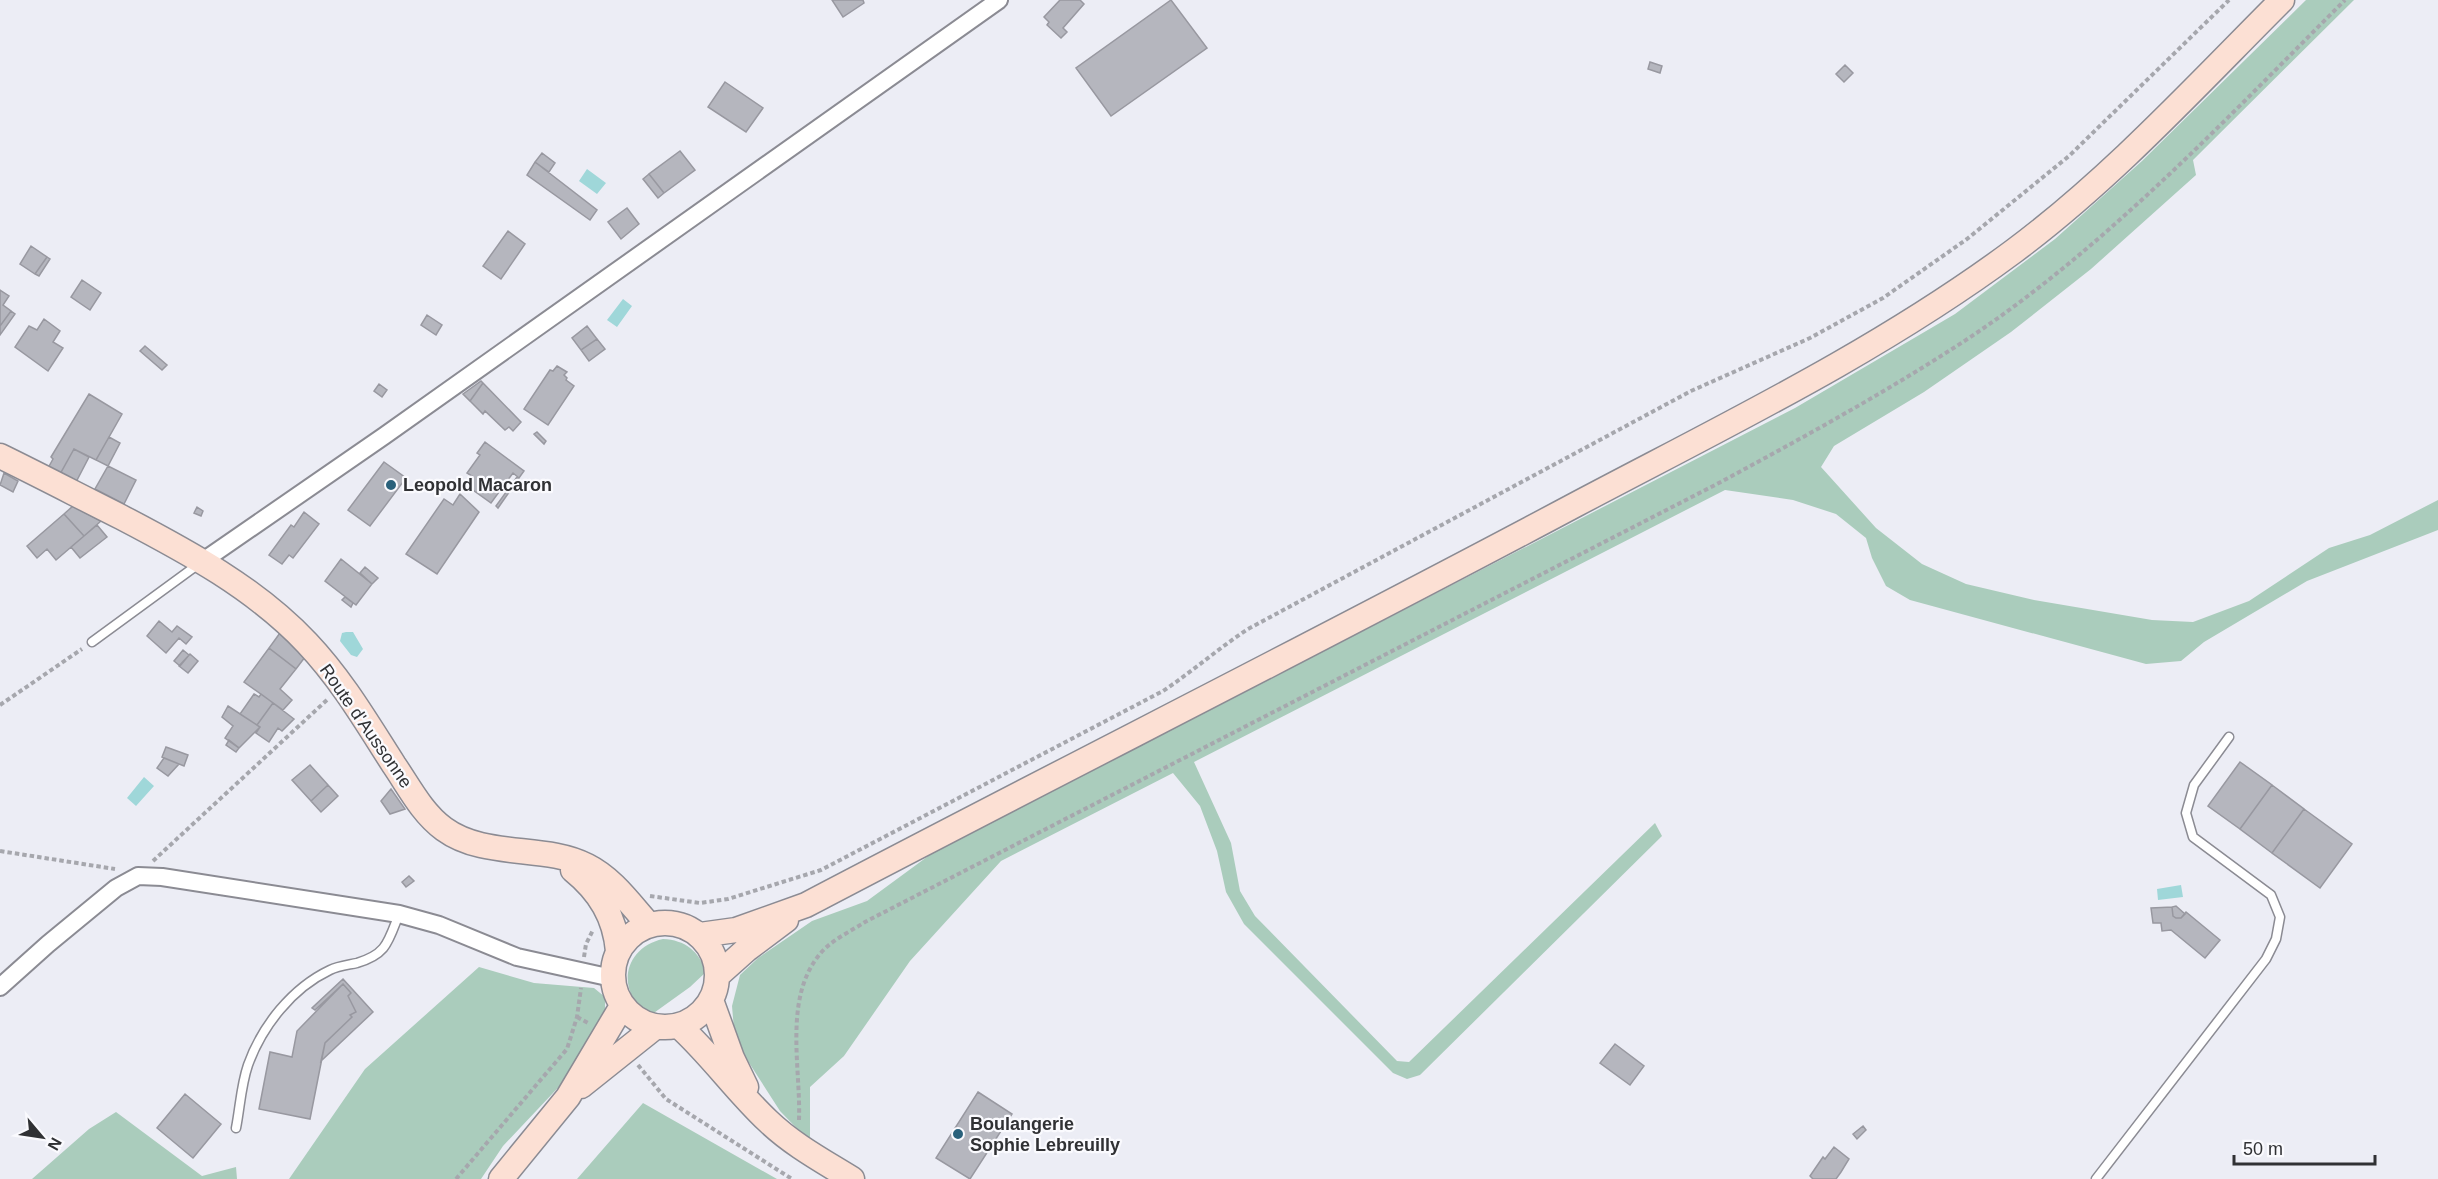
<svg xmlns="http://www.w3.org/2000/svg" width="2438" height="1179" font-family="Arial,sans-serif">
	<style>
		.green { fill: #aaccbc }
		.water { fill: #9fd7d9 }
		.building { fill: #b5b6be; stroke: #9898a0; stroke-width: 1.5 }
		.lines { fill: none; stroke-linecap: round; stroke-linejoin: round }
		.service-casing { stroke: #8b8b93; stroke-width: 11 }
		.minor-casing { stroke: #8b8b93; stroke-width: 20 }
		.secondary-casing { stroke: #8b8b93; stroke-width: 27 }
		.path { stroke: #a6a7ad; stroke-width: 4; stroke-dasharray: 4.5 3; stroke-linecap: butt }
		.service { stroke: #fff; stroke-width: 8 }
		.minor { stroke: #fff; stroke-width: 16 }
		.secondary { stroke: #fce0d4; stroke-width: 24 }
		.poi-dot { fill: #29617b; stroke: #fafafe; stroke-width: 2 }
		.labels { text-anchor: middle; dominant-baseline: central; stroke-width: 4.5; stroke-linejoin: round; paint-order: stroke }
		.poi-label { font-size: 18px; font-weight: bold; fill: #303134; stroke: #fafafe; text-anchor: start }
		.street-label { font-size: 18px; fill: #303134; stroke: #fafafe }
	</style>
	<rect width="100%" height="100%" fill="#ecedf5"/>
	<path class="green" d="M2306 0H2354L2193 160 2196 175 2091 269 2011 332 1924 392 1834 446 1821 467 1876 528 1922 564 1966 584 2034 600 2152 620 2193 622 2249 601 2329 548 2370 535 2438 500V530L2307 581 2204 642 2181 661 2146 664 1910 600 1886 586 1872 558 1866 538 1836 514 1793 500 1725 490 1194 762 1231 843 1240 891 1255 916 1397 1061 1409 1062 1655 823 1662 836 1420 1075 1407 1079 1393 1073 1244 924 1226 892 1217 851 1200 806 1173 773 1001 861 910 961 844 1056 810 1087V1142L780 1111 735 1041 732 1006 740 975 758 958 812 921 867 901 931 854 1795 408 1955 314 2055 239 2142 161Z
		M663 939C685 940 699 951 706 972L690 987 651 1015C615 994 622 948 663 939Z
		M479 967 534 983 594 988 605 997V1017L570 1075 503 1146 481 1179H289L365 1069Z
		M643 1103 777 1179H577Z
		M116 1112 202 1176 236 1167 237 1179H32L89 1129Z"/>
	<path class="water" d="M587 169 606 183 597 194 579 181Z
		M623 299 632 306 617 327 607 320Z
		M346 632H353L363 649 357 657 351 655 340 641 342 633Z
		M144 777 154 786 136 806 127 798Z
		M2181 885 2183 897 2158 900 2157 889Z"/>
	<path class="building" d="M832 0H863L864 3 843 17Z
		M1060 0H1080L1084 4 1063 28 1067 32 1061 38 1047 25 1049 22 1044 17Z
		M1171 0 1207 48 1111 116 1076 68Z
		M1650 62 1662 66 1660 73 1648 69Z
		M1845 65 1853 73 1844 82 1836 74Z
		M725 82 763 108 746 132 708 107Z
		M680 151 695 170 664 193 649 174Z
		M542 153 555 163 549 172 535 162Z
		M535 162 597 210 590 220 527 175Z
		M649 174 664 193 658 198 643 179Z
		M627 208 639 224 621 239 608 222Z
		M508 231 525 244 501 279 483 266Z
		M31 246 47 257 35 274 20 264Z
		M47 257 50 259 39 276 35 274Z
		M82 280 101 293 90 310 71 297Z
		M0 290 9 296 3 305 11 311 0 326Z
		M11 311 15 314 0 335V326Z
		M427 315 442 325 436 335 421 325Z
		M44 319 60 331 53 342 63 348 48 371 15 347 29 326 37 330Z
		M587 326 597 339 581 350 572 338Z
		M597 339 605 349 589 361 581 350Z
		M145 346 167 365 162 370 140 351Z
		M557 366 567 372 564 375 567 378 566 380 574 386 548 425 524 409 550 370 553 371Z
		M481 381 483 383 470 401 463 394Z
		M483 383 521 422 513 431 509 427 505 430 485 411 483 414 470 401Z
		M379 384 387 390 382 397 374 391Z
		M89 394 122 414 96 460 74 449 59 476 47 470 53 459 51 457Z
		M537 432 546 441 544 444 534 434Z
		M109 437 120 443 108 466 96 460Z
		M485 442 524 471 519 478 513 473 491 503 466 485 472 476 467 473 480 455 477 453Z
		M74 449 89 457 75 484 59 476Z
		M384 462 406 478 370 526 348 510Z
		M108 466 136 480 124 504 95 489Z
		M4 473 18 481 13 492 0 485Z
		M517 477 519 478 498 508 496 506Z
		M460 494 479 512 437 574 406 554 444 499 453 505Z
		M73 506 101 521 84 536 64 514Z
		M197 507 203 511 201 516 194 513Z
		M304 512 319 524 293 558 289 555 282 564 269 555 291 525 294 527Z
		M64 514 84 536 56 560 47 549 37 558 27 546Z
		M97 525 107 537 80 558 71 547Z
		M341 559 372 584 356 605 325 581Z
		M365 567 378 578 372 584 360 573Z
		M345 597 353 603 351 607 342 600Z
		M159 621 172 632 177 626 192 637 186 644 179 638 166 653 147 636Z
		M280 633 305 657 296 669 269 648Z
		M269 648 296 669 280 689 292 700 283 710 244 682Z
		M183 650 189 655 180 666 174 661Z
		M190 654 198 661 188 673 179 666Z
		M254 694 259 697 261 694 273 703 257 725 240 714Z
		M273 703 294 719 282 731 278 728 269 742 256 733 260 727 257 725Z
		M228 706 260 727 239 748 225 738 233 726 222 717Z
		M229 740 239 748 236 752 226 745Z
		M166 747 188 755 184 766 162 757Z
		M164 758 179 764 168 776 157 768Z
		M2240 762 2272 785 2240 829 2208 806Z
		M310 765 328 785 311 801 292 780Z
		M328 785 338 796 321 812 311 801Z
		M2272 785 2304 809 2272 853 2240 829Z
		M391 789 405 809 390 814 381 801Z
		M2304 809 2352 844 2320 888 2272 853Z
		M409 876 414 881 406 887 402 882Z
		M2176 906 2185 914 2181 918H2176L2173 916 2172 907Z
		M2172 907 2173 916 2176 918H2181L2186 912 2220 940 2205 958 2171 930 2162 931 2161 923H2153L2151 908Z
		M343 979 373 1012 321 1061 325 1043 352 1017 350 1015 356 1012 348 996 351 993 343 984 315 1010 312 1008Z
		M343 984 351 993 348 996 356 1012 350 1015 352 1017 325 1043 310 1119 259 1109 270 1052 292 1057 297 1031Z
		M1615 1044 1644 1066 1630 1085 1600 1063Z
		M978 1092 1012 1114 970 1179 936 1158Z
		M185 1094 221 1124 193 1158 157 1128Z
		M1863 1126 1866 1130 1857 1139 1853 1134Z
		M1834 1147 1849 1159 1841 1172 1836 1179H1813L1810 1176 1823 1157 1825 1159Z"/>
	<g class="lines">
		<g class="service-casing">
			<path id="service" d="M92 642 200 563
				M236 1128C240 1108 241 1085 248 1065 262 1026 292 988 330 970 338 966 348 965 357 963 387 954 388 942 399 914
				M2096 1179 2266 959 2276 939 2280 917 2271 895 2193 837 2186 813 2194 785 2229 737"/>
		</g>
		<g class="minor-casing">
			<path id="minor" d="M203 561 384 436 999 0
				M0 987 48 944 116 888 138 876 162 877 399 914 439 925 517 957 612 978"/>
		</g>
		<g class="secondary-casing">
			<path id="secondary" d="M0 456C41 476 81 497 121 517 188 552 255 588 307 643 342 680 367 723 394 765 409 787 422 813 444 829 485 859 545 844 587 866 613 879 630 904 649 925
				M573 870C600 892 615 917 618 951
				M613 975a52 52 0 1 1 104 0a52 52 0 1 1-104 0Z
				M700 935 736 930 806 905C1061 771 1320 641 1575 505 1724 426 1878 352 2014 251 2112 178 2196 86 2282 0
				M718 975 746 950 786 920
				M711 1000 732 1058 746 1087
				M679 1026C711 1055 736 1091 768 1121 793 1145 823 1161 852 1179
				M581 1086 655 1027
				M501 1179 568 1097 622 1006"/>
		</g>
		<path class="path" d="M0 705 82 649
			M0 851 115 869
			M153 861 328 699
			M650 896 700 903 728 899 821 870 1163 691C1193 671 1219 648 1248 629L1691 391 1810 338 1883 298 1967 239 2069 156 2229 0
			M584 957 586 944 593 930
			M577 1017 590 1024
			M638 1065 666 1099 792 1179
			M799 1120C801 1068 783 998 820 954 830 941 851 931 865 922L1717 484C1804 437 1892 389 1975 334 2111 242 2229 116 2345 0
			M456 1179 567 1049 577 1017 581 988"/>
		<use href="#service" class="service"/>
		<use href="#minor" class="minor"/>
		<use href="#secondary" class="secondary"/>
	</g>
	<g class="poi-dot">
		<circle cx="391" cy="485" r="6"/>
		<circle cx="958" cy="1134" r="6"/>
	</g>
	<g class="labels">
		<g class="poi-label">
			<text x="403" y="485">Leopold Macaron</text>
			<text x="970" y="1124">Boulangerie<tspan x="970" dy="21">Sophie Lebreuilly</tspan></text>
		</g>
		<g class="street-label">
			<text transform="translate(366 726) rotate(55)">Route d'Aussonne</text>
		</g>
	</g>
	<g transform="translate(42 1137) rotate(119)" stroke="#fafafe" stroke-width="4.5" paint-order="stroke">
	<path d="M0-4.5L10 22L0 15L-10 22Z" fill="#303134"/>
	<text y="-9" font-size="16" font-weight="bold" text-anchor="middle" fill="#303134">N</text>
	</g>
	<path d="M2234 1155v9h141v-9" fill="none" stroke="#303134" stroke-width="3"/>
	<text x="2243" y="1155" font-size="18" fill="#303134" stroke="#fafafe" stroke-width="4.5" paint-order="stroke">50 m</text>
</svg>
